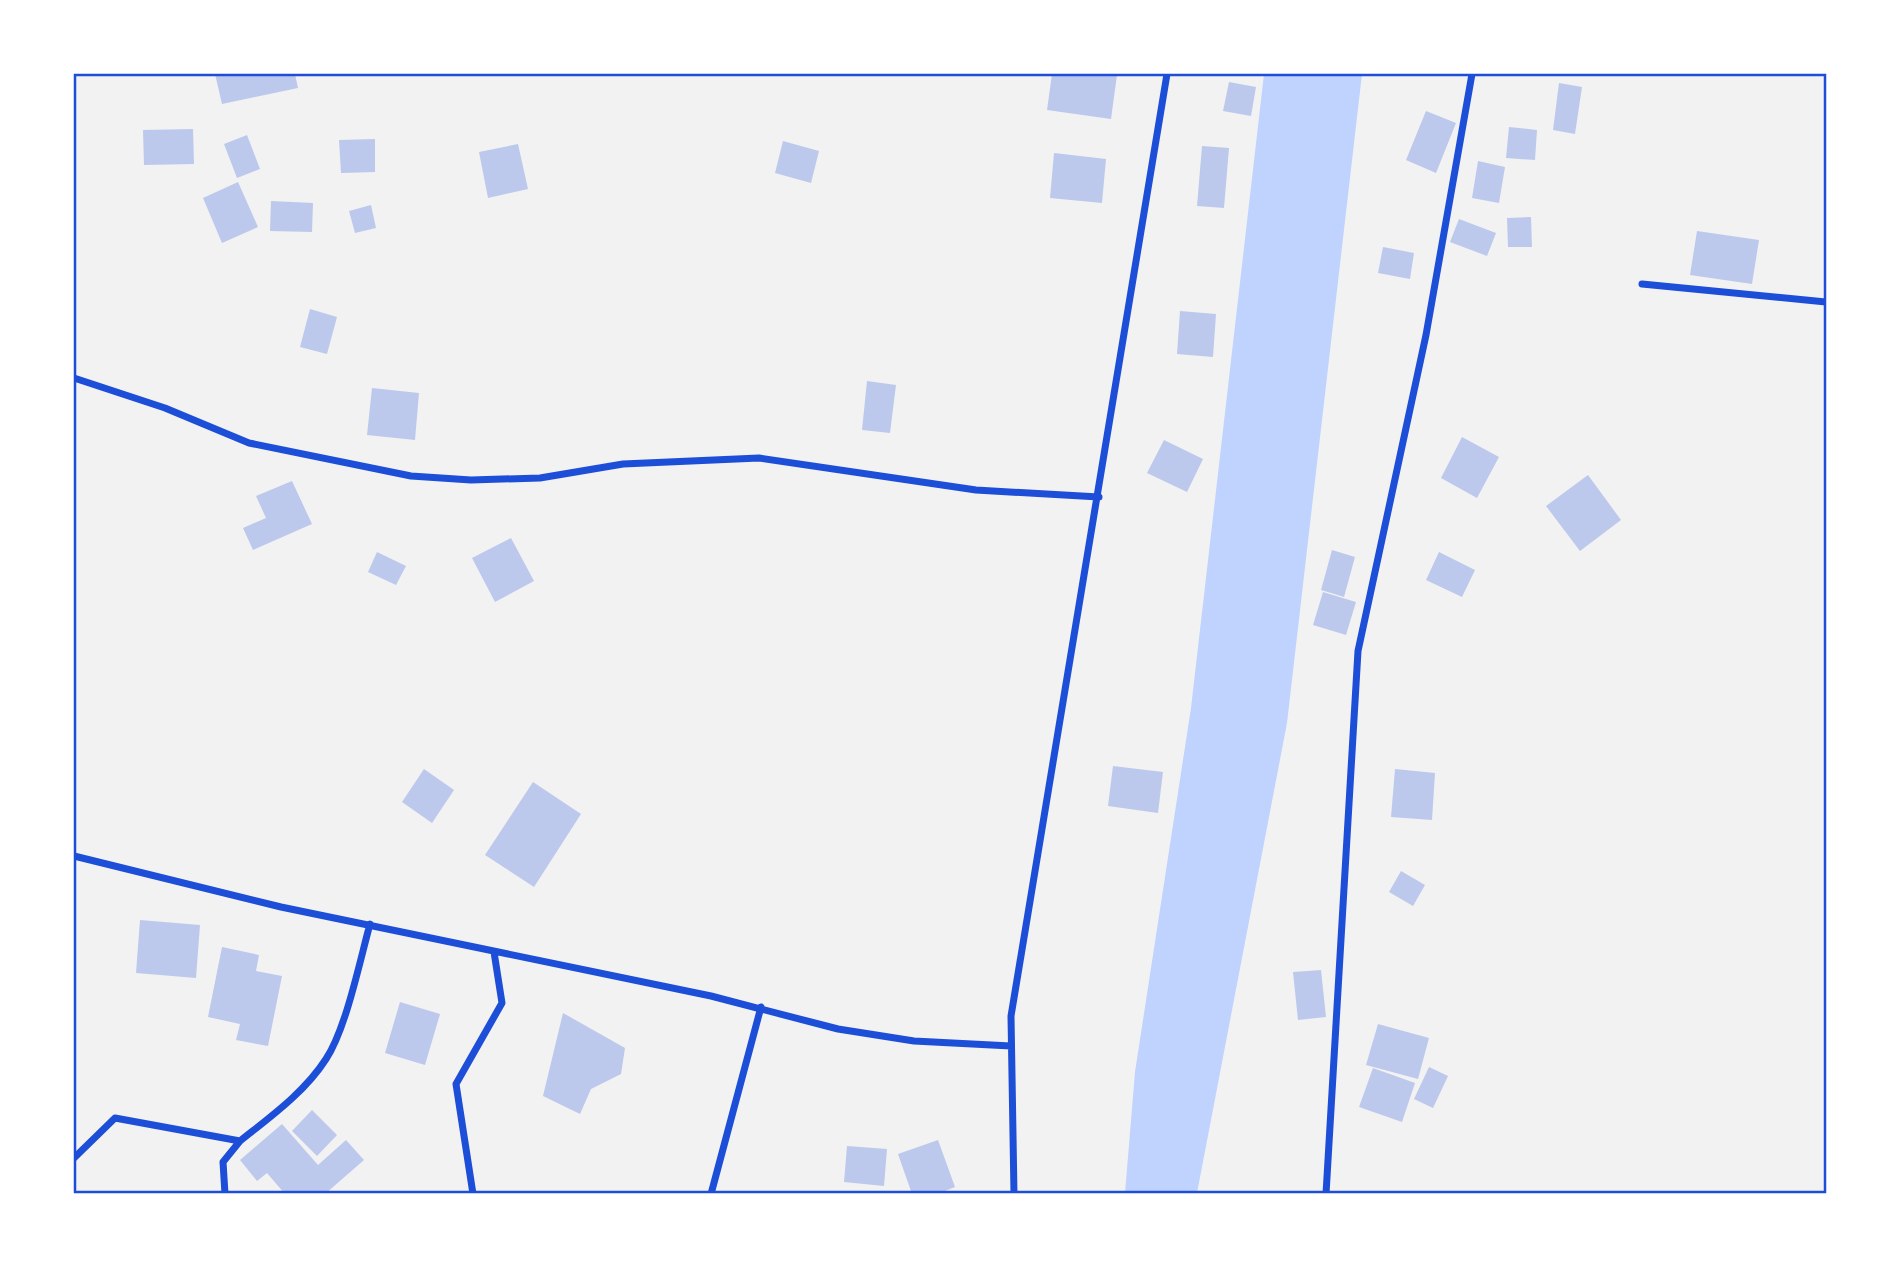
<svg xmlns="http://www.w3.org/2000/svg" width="1900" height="1267" font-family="'Roboto Serif',serif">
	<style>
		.water { fill: #bfd3fe }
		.building { fill: #bdc9ec }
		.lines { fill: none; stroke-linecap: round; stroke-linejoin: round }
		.minor { stroke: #1d4ed8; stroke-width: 7 }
		.neatline { fill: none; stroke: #1d4ed8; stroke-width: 2.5 }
	</style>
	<rect width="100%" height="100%" fill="#f2f2f2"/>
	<path class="water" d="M1264 74H1362L1287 723 1197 1193H1125L1135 1072 1191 708Z"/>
	<path class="building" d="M215 74H295L298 88 222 104Z
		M1052 74 1117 75 1111 119 1047 110Z
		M1229 82 1256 87 1251 116 1223 111Z
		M1559 83 1582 87 1575 134 1553 130Z
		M1426 111 1456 123 1436 173 1406 160Z
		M1509 127 1537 130 1535 160 1506 158Z
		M193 129 194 164 144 165 143 130Z
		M247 135 260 169 237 178 224 144Z
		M375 139V172L341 173 339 140Z
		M783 141 819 151 811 183 775 173Z
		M518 144 528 189 488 198 479 152Z
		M1202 146 1229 148 1224 208 1197 206Z
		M1054 153 1106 159 1102 203 1050 198Z
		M1478 161 1505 167 1499 203 1472 198Z
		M238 182 258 227 222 243 203 198Z
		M271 201 313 203 312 232 270 231Z
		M371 205 376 228 355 233 349 211Z
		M1531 217 1532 247H1508L1507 218Z
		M1459 219 1496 233 1487 256 1450 242Z
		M1697 231 1759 240 1752 284 1690 275Z
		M1383 247 1414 253 1410 279 1378 273Z
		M310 309 337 317 327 354 300 347Z
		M1180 311 1216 314 1213 357 1177 354Z
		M867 381 896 385 890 433 862 430Z
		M372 388 419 393 415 440 367 435Z
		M1462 437 1499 457 1477 498 1441 478Z
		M1164 440 1203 459 1187 492 1147 473Z
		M1588 475 1621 520 1580 551 1546 506Z
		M292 481 312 524 253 550 243 528 266 518 256 496Z
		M511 538 534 581 495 602 472 558Z
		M1332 550 1355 557 1344 597 1321 590Z
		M377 552 406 566 396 585 368 572Z
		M1439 552 1475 570 1462 597 1426 580Z
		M1323 592 1356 602 1346 635 1313 625Z
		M1113 766 1163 772 1158 813 1108 806Z
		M424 769 454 790 432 823 402 802Z
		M1395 769 1435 773 1432 820 1391 817Z
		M533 782 581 814 534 887 485 855Z
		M1401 871 1425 885 1413 906 1389 892Z
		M140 920 200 925 196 978 136 973Z
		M222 947 259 955 256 971 282 976 268 1046 236 1040 240 1024 208 1017Z
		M1321 970 1326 1017 1298 1020 1293 972Z
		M400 1002 440 1014 425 1065 385 1053Z
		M563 1013 625 1048 621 1074 591 1089 580 1114 543 1096Z
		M1378 1024 1429 1038 1418 1079 1366 1065Z
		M1429 1067 1448 1076 1433 1108 1414 1099Z
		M1373 1068 1415 1083 1402 1122 1359 1107Z
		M312 1110 337 1135 317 1156 292 1131Z
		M282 1124 318 1165 346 1140 364 1160 325 1194H285L267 1173 257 1181 240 1160Z
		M938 1140 955 1187 937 1194H912L898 1154Z
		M847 1146 887 1149 884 1186 844 1182Z"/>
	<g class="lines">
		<path class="minor" d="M1642 284 1826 302
			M74 378 165 408 249 443 411 476 471 480 540 478 623 464 759 458 976 490 1099 497
			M74 856 281 907 711 996 838 1029 914 1041 1011 1046
			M74 1158 115 1118 240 1141C270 1117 305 1092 326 1059 346 1029 360 960 370 924
			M225 1194 223 1162 240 1141
			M473 1194 456 1084 502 1003 494 952
			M711 1194 761 1007
			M1014 1194 1011 1016 1167 74
			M1326 1194 1358 651 1426 335 1472 74"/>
	</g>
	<rect width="1900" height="1267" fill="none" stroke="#ffffff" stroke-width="150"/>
	<rect x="75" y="75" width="1750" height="1117" class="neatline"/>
</svg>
